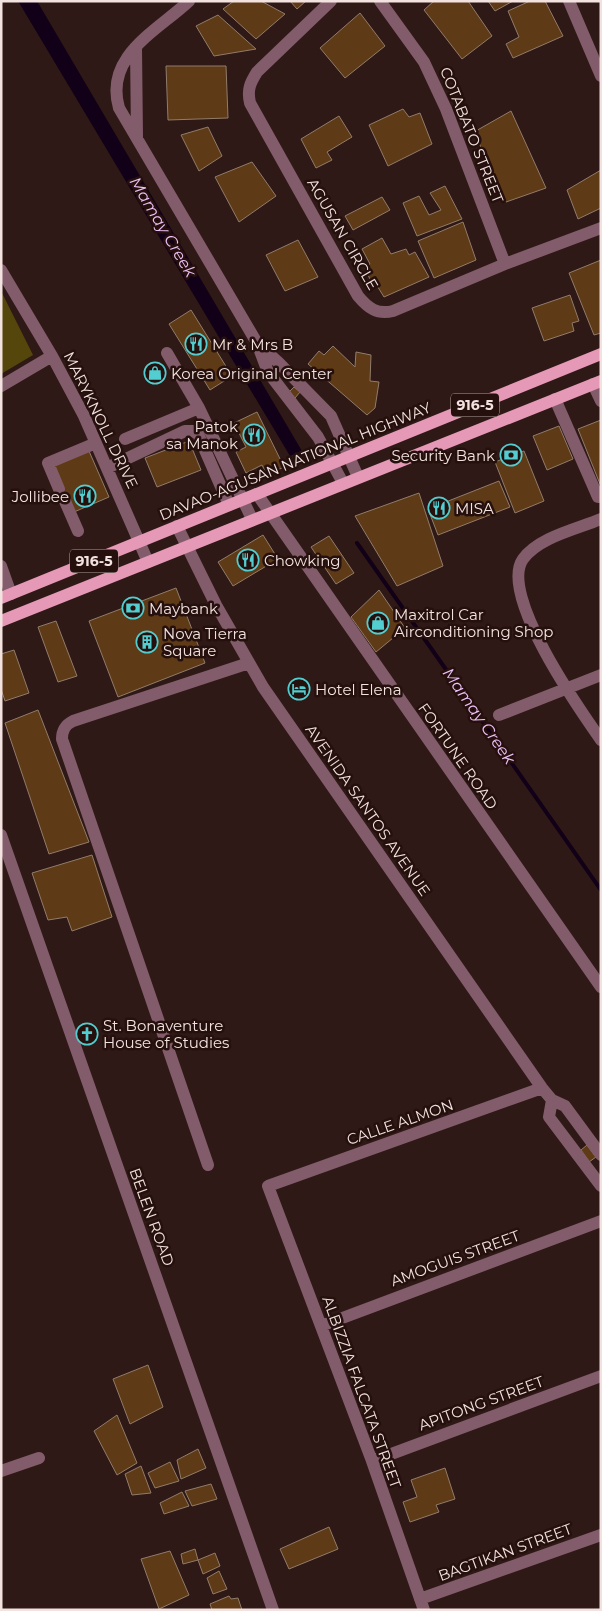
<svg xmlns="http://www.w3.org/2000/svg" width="602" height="1611" font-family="Montserrat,sans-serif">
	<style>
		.grass { fill: #55470b }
		.water { fill: #120018 }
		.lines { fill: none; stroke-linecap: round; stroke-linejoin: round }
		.stream { stroke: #120018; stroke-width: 4 }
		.building { fill: #5e3a16; stroke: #917c6a }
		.minor { stroke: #825c6b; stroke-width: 12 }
		.major { stroke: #e698b7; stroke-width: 12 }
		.labels { text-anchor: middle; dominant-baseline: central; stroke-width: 5; stroke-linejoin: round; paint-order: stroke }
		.shield { fill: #25100d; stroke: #b5a4a1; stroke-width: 1 }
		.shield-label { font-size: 14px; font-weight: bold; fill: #f3e3e0 }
		.street-label { font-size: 15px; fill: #f3e3e0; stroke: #25100d }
		.poi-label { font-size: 15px; fill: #f3e3e0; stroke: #25100d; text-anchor: start }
		.water-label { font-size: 16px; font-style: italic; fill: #efc2f9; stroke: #25100d }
	</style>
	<rect width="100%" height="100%" fill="#2f1916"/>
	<path class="grass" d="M1 291 33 355 1 374Z"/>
	<path class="water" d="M18 1H37L302 451 290 456Z"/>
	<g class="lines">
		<path class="stream" d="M357 543 601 890"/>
	</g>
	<path class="building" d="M234 1H261L285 14 256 39 223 9Z
		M290 1H306L297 9Z
		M434 1H468L492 36 462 59 424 10Z
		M488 1H513L495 11Z
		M530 1H545L563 36 513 58 506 44 519 37 508 11Z
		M360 13 385 46 345 78 320 48Z
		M218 15 256 49 214 56 196 26Z
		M166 66H226L228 118 168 120Z
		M403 109 409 117 420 113 432 144 388 166 369 125Z
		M511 111 546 188 506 202 474 132Z
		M339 116 352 137 327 152 332 160 316 168 301 139Z
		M208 127 222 156 199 171 181 135Z
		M252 162 276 196 239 222 215 177Z
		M601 170V208L578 219 567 190Z
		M445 186 462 219 417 236 403 203 419 196 429 215 441 210 430 193Z
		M382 197 390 210 353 230 345 216Z
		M463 222 476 260 434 278 418 241Z
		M382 238 391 254 406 249 409 255 415 252 429 277 384 297 376 284H372L365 268 370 264 362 249Z
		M298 240 318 277 285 291 266 255Z
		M601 260V333L594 335 569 273Z
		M570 295 579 321 572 323 574 331 544 341 532 308Z
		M191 310 232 376 210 390 169 324Z
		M333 346 355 367 356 352 371 355 370 381 379 382 375 408 367 415 308 364 319 351 324 355Z
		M294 387 300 392 295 398 289 392Z
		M257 412 284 467 267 475 262 465 246 473 236 452 246 447 234 423Z
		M601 420V483L600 484 578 429Z
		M559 426 573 459 547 470 533 436Z
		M189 441 201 470 157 487 145 458Z
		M89 451 109 497 74 512 61 500 56 490 54 466Z
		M524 451 544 501 515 513 495 462Z
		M499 481 510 507 438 535 428 509Z
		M419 493 443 566 397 586 355 516Z
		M263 535 278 559 233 586 218 562Z
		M329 536 354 573 336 584 311 547Z
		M176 588 205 663 118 697 89 621Z
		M379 590 405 628 376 652 351 617Z
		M56 621 77 676 58 682 38 627Z
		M14 650 29 693 5 701 1 689V654Z
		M38 710 89 842 49 854 5 723Z
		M92 855 112 917 72 931 67 917 48 920 32 873Z
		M587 1145 596 1157 589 1162 581 1150Z
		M148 1365 163 1407 130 1424 113 1379Z
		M117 1415 137 1463 117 1475 94 1431Z
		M198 1449 206 1468 181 1479 177 1460Z
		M170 1462 179 1481 155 1488 148 1473Z
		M141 1466 151 1493 132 1495 125 1474Z
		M445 1468 455 1499 436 1505 439 1512 410 1522 403 1502 417 1497 411 1480Z
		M211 1484 217 1499 192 1506 185 1491Z
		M182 1492 189 1506 164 1514 160 1503Z
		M329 1527 338 1549 289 1569 280 1549Z
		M195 1549 198 1560 183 1564 181 1554Z
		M170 1551 189 1595 159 1609 141 1559Z
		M215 1553 220 1566 203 1574 198 1560Z
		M219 1571 227 1589 213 1594 207 1578Z
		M229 1596 231 1599 238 1598 242 1610H212L210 1604Z"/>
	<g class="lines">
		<path class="minor" d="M189 1C157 31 104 56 119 108L257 343 268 372 318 437 343 483
			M331 1 257 72C250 83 247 90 250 103L358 296C368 308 377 315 393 311L505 264 601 228
			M380 1 424 62 446 109 505 264
			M569 1 601 76
			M136 48 137 138
			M1 270 52 356 84 416 148 562
			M257 343 279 363 331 416 358 477
			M167 353 199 408 252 519
			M593 384 601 401
			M1 386 52 356
			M555 399 598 497
			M125 439 199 408
			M107 468 185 431H193L198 434 229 505
			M59 489 48 463 96 443
			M257 494 601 987
			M64 499 78 531
			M601 519C577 529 539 537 523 559 498 594 580 710 601 740
			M177 526 216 605 263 687 542 1088 552 1100 565 1106 601 1155
			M1 566 11 594
			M499 715 601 675
			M1 835 273 1610
			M552 1100 549 1117 601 1186
			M208 1165 62 739C62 730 65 725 73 721L249 663
			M321 1326 601 1221
			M372 1461 601 1376
			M1 1471 39 1458
			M420 1599 601 1535
			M424 1610 372 1461 268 1186 542 1088"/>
		<path class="major" d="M1 598 601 354
			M1 621 601 381"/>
	</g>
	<defs>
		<g id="restaurant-ring" transform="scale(1.125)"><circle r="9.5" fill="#25100d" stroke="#52cdd0" stroke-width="1.5"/><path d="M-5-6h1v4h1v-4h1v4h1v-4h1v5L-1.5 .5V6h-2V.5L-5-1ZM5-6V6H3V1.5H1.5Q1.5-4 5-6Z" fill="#52cdd0"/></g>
		<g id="shop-ring" transform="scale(1.125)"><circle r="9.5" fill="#25100d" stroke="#52cdd0" stroke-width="1.5"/><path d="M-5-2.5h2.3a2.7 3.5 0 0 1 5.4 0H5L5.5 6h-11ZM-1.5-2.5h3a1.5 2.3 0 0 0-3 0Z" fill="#52cdd0"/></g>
		<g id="bank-ring" transform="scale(1.125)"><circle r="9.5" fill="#25100d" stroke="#52cdd0" stroke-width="1.5"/><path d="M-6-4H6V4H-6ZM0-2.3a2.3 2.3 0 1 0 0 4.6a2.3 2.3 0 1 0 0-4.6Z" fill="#52cdd0"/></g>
		<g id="building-ring" transform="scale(1.125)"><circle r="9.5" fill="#25100d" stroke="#52cdd0" stroke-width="1.5"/><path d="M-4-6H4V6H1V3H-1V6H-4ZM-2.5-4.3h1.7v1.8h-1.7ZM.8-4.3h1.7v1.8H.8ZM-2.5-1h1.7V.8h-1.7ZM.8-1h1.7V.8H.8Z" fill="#52cdd0"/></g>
		<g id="hotel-ring" transform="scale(1.125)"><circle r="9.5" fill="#25100d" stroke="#52cdd0" stroke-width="1.5"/><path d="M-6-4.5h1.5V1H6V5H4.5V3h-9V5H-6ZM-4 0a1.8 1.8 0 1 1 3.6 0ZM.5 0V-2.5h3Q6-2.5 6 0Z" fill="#52cdd0"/></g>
		<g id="church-ring" transform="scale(1.125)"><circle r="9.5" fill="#25100d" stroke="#52cdd0" stroke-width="1.5"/><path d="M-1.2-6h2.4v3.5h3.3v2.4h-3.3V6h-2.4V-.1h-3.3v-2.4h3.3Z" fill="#52cdd0"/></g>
	</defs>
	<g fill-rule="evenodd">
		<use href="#restaurant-ring" x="196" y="344"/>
		<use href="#shop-ring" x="155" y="373"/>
		<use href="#restaurant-ring" x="254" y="435"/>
		<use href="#bank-ring" x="511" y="455"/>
		<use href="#restaurant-ring" x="85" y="496"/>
		<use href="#restaurant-ring" x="439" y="508"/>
		<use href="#restaurant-ring" x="248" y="560"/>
		<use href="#bank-ring" x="133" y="608"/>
		<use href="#shop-ring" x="378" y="623"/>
		<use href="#building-ring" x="147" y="642"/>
		<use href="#hotel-ring" x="299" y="689"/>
		<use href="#church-ring" x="87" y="1034"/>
	</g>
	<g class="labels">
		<g class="shield">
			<rect x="451" y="393.5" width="48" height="23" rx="4"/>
			<rect x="70" y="549.5" width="48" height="23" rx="4"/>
		</g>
		<g class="shield-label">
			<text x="475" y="405">916-5</text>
			<text x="94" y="561">916-5</text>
		</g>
		<g class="street-label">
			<text transform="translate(472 135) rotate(68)">COTABATO STREET</text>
			<text transform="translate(343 234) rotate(60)">AGUSAN CIRCLE</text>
			<text transform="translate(101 420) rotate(64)">MARYKNOLL DRIVE</text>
			<text transform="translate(295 461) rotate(-22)">DAVAO-AGUSAN NATIONAL HIGHWAY</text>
			<text transform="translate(458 756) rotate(55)">FORTUNE ROAD</text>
			<text transform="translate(368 810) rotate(55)">AVENIDA SANTOS AVENUE</text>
			<text transform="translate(400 1122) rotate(-19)">CALLE ALMON</text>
			<text transform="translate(152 1217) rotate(70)">BELEN ROAD</text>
			<text transform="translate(455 1258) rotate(-20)">AMOGUIS STREET</text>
			<text transform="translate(362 1392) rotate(70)">ALBIZZIA FALCATA STREET</text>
			<text transform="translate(481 1403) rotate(-20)">APITONG STREET</text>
			<text transform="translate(505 1552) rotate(-20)">BAGTIKAN STREET</text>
		</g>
		<g class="poi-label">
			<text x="212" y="344">Mr &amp; Mrs B</text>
			<text x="171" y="373">Korea Original Center</text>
			<text x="238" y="426" text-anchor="end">Patok<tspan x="238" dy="17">sa Manok</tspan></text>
			<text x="495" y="455" text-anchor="end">Security Bank</text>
			<text x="69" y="496" text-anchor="end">Jollibee</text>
			<text x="455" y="508">MISA</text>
			<text x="264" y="560">Chowking</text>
			<text x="149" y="608">Maybank</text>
			<text x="394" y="614">Maxitrol Car<tspan x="394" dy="17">Airconditioning Shop</tspan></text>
			<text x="163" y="633">Nova Tierra<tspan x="163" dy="17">Square</tspan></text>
			<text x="315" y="689">Hotel Elena</text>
			<text x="103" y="1025">St. Bonaventure<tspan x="103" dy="17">House of Studies</tspan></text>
		</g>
		<g class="water-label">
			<text transform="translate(163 227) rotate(59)">Mamay Creek</text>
			<text transform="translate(479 716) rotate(55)">Mamay Creek</text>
		</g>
	</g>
	<rect width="602" height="1611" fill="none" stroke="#f3e3e0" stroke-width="5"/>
</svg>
